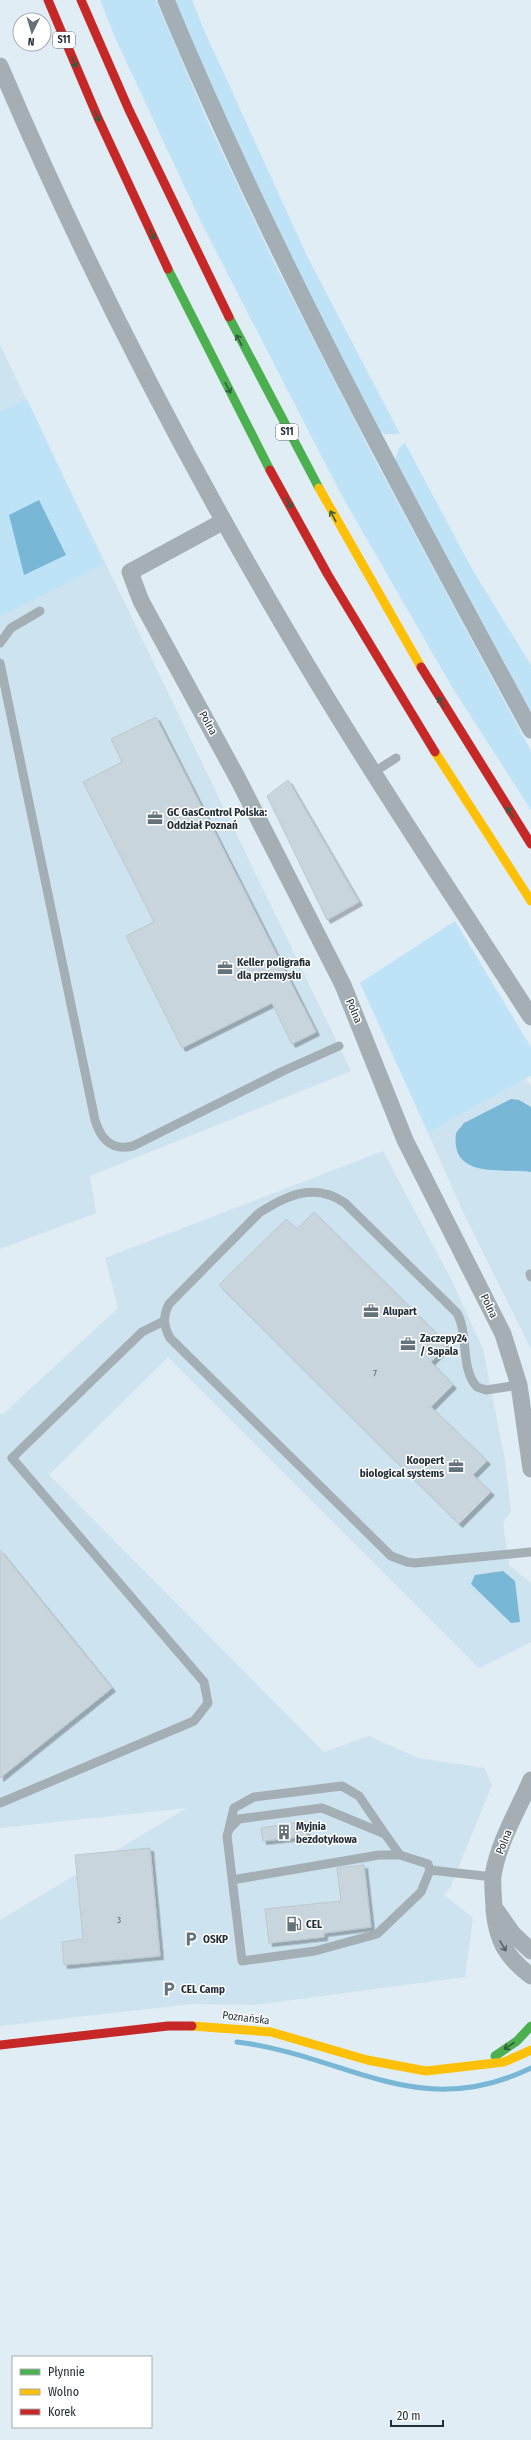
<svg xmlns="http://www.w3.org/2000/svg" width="531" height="2440" font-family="'Fira Sans Condensed',sans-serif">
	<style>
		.built { fill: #cde3f0 }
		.green { fill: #bee3f7 }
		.water { fill: #78b7d5 }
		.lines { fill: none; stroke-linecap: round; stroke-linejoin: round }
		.stream { stroke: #78b7d5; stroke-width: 5 }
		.building { fill: #c9d5dc; stroke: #bcc8ce; filter: url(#shadow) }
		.lane { stroke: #a4afb5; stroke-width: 9 }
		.street { stroke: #a4afb5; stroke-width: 17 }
		.fast { stroke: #4caf50; stroke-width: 9 }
		.slow { stroke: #ffc107; stroke-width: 9 }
		.jam { stroke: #c62828; stroke-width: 9 }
		.oneway { stroke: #315c3f }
		.oneway2 { stroke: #576269 }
		.labels { text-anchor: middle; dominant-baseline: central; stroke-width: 3; stroke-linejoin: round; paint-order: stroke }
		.number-label { font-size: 9px; fill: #4e5a61 }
		.shield { fill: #fff; stroke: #656d72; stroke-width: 1 }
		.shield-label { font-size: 10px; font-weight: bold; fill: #232f36 }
		.street-label { font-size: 11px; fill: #232f36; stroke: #fff }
		.poi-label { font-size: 11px; font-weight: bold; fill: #232f36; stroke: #fff; text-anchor: start }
	</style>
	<defs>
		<filter id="shadow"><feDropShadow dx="3.5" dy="3.5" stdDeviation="0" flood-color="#0004"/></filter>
	</defs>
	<rect width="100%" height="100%" fill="#e0edf5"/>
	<path class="built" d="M0 345 351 1071 90 1176 96 1213 0 1249Z
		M526 1079 531 1086V1349L463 1212 428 1133Z
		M383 1151 452 1281 483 1349 505 1460 511 1511 503 1523 509 1565 531 1583V1642L479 1668 168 1357 49 1475 324 1752 369 1736 418 1758 484 1768 492 1785 450 1888 444 1895 473 1918 465 1977 255 2005 191 2004 0 2026V1920L187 1808 0 1828V1413L2 1415 118 1308 105 1258Z"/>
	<path class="green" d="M100 0H156L208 122 274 262 373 456 531 751V810L452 687 342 496 201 222 117 42Z
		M175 0H192L204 30 307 256 400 434H384L376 427C305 286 236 145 175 0Z
		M27 399 104 564 0 617V412Z
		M405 443 472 569 531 665V712L395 460 399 448Z
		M455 921 531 1047V1076L428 1133 360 983Z"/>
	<path class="water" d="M39 500 66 555 24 575 9 515Z
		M511 1099 519 1100 531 1107V1172C502 1168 450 1180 456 1133L464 1123Z
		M503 1571 515 1581 520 1622 511 1623 471 1584 475 1575Z"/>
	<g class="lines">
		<path class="stream" d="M237 2042C346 2055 418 2123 531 2068"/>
	</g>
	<path class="building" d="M156 717 316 1032 292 1044 272 1003 182 1048 126 936 154 922 83 782 122 762 111 739Z
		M288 780 359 902 327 920 267 796Z
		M314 1212 448 1345 431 1362 453 1385 431 1407 487 1461 473 1475 491 1492 459 1524 219 1285 286 1219 297 1229Z
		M0 1550 112 1688 0 1778Z
		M306 1821 307 1836 263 1841 261 1828Z
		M150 1848 160 1956 64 1965 62 1942 83 1939 75 1855Z
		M364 1865 371 1927 324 1933V1937L269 1943 265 1909 341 1901 337 1868Z"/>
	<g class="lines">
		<path class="lane" d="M0 643 11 628 40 611
			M0 663 95 1120C101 1140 112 1151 133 1146L283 1071 339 1046
			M374 772 396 758
			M530 1274 531 1277
			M519 1385 486 1390 477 1387C460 1369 469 1335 457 1313L345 1203C315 1182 287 1195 259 1213L169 1304C163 1316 163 1325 170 1338L391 1556 407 1562 415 1563 531 1552
			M0 1803 194 1721 208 1703 204 1682 12 1458 142 1332 164 1321
			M229 1828 234 1808 254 1797 342 1786 359 1796 385 1834
			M430 1870 493 1877
			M232 1880 379 1855H400L428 1864 430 1870 421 1892 377 1934 315 1951 242 1961 227 1836 229 1829 239 1819 322 1808 385 1834 400 1855"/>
		<path class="street" d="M166 0C271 252 401 491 531 730
			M0 66C83 261 180 450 288 633 364 763 449 889 531 1017
			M224 521 130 572 141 601 238 779 343 985 405 1140 503 1334 519 1385 531 1469
			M531 1780C518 1810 498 1843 493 1876 492 1887 494 1899 494 1910 497 1941 506 1957 531 1976
			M496 1910 513 1934 531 1951"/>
		<path class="fast" d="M168 269 270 470
			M229 317 319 488
			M495 2056 517 2041 531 2026"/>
		<path class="slow" d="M319 488 421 667
			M435 752 531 901
			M192 2026 271 2032 367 2060 426 2071 504 2062 531 2050"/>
		<path class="jam" d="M48 0 98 118 168 269
			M81 0 129 110 229 317
			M270 470 328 575 435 752
			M421 667 531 844
			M0 2045 168 2026H192"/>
	</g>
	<defs><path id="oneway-shaft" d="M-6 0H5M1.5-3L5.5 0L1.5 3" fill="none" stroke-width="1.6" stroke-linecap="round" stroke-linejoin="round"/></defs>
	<g class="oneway">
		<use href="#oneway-shaft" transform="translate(74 62) rotate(67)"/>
		<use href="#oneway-shaft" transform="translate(97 116) rotate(66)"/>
		<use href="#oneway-shaft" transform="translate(152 234) rotate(65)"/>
		<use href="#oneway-shaft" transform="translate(239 340) rotate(-117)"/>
		<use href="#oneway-shaft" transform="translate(228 388) rotate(63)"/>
		<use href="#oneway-shaft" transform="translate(289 503) rotate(61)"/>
		<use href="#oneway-shaft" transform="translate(333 516) rotate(-118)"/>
		<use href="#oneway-shaft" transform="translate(441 702) rotate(-121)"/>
		<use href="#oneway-shaft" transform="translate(510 812) rotate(-123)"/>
		<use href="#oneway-shaft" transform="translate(509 2046) rotate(147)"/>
	</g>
	<use class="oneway2" href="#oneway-shaft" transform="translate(503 1946) rotate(59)"/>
	<defs>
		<g id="office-bare" transform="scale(1.2)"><path d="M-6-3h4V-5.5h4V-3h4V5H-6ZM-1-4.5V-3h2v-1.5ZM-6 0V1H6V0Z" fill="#657279" stroke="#fff" stroke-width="2.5" paint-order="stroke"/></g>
		<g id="building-bare" transform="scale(1.2)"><path d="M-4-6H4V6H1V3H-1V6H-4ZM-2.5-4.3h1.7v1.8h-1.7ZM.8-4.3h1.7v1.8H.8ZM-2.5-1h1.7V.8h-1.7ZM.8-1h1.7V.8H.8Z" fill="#657279" stroke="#fff" stroke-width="2.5" paint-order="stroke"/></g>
		<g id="fuel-bare" transform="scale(1.2)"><path d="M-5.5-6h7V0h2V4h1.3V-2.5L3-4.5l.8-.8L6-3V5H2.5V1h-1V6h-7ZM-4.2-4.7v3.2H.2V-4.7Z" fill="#657279" stroke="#fff" stroke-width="2.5" paint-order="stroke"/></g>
		<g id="parking-bare" transform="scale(1.2)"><path d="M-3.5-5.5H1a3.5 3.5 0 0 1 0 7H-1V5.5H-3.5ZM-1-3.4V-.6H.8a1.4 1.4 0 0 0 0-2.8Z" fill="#657279" stroke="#fff" stroke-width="2.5" paint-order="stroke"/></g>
	</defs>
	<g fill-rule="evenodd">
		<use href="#office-bare" x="155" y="818"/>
		<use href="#office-bare" x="225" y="968"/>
		<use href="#office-bare" x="371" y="1311"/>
		<use href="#office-bare" x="408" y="1344"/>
		<use href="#office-bare" x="456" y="1466"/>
		<use href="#building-bare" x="284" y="1832"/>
		<use href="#fuel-bare" x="294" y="1924"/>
		<use href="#parking-bare" x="191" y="1939"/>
		<use href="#parking-bare" x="169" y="1989"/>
	</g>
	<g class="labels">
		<g class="number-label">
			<text x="375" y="1373">7</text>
			<text x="119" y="1920">3</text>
		</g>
		<g class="shield">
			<rect x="53" y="32" width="22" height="16" rx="3"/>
			<rect x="276" y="424" width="22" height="16" rx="3"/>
		</g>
		<g class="shield-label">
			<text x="64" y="40">S11</text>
			<text x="287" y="432">S11</text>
		</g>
		<g class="street-label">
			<text transform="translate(208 723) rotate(61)">Polna</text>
			<text transform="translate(354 1011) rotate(67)">Polna</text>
			<text transform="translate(489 1306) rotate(64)">Polna</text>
			<text transform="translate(504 1842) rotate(-68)">Polna</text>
			<text transform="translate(246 2018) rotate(7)">Poznańska</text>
		</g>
		<g class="poi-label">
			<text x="167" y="812">GC GasControl Polska:<tspan x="167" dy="13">Oddział Poznań</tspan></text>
			<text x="237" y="962">Keller poligrafia<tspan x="237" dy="13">dla przemysłu</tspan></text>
			<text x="383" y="1311">Alupart</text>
			<text x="420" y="1338">Zaczepy24<tspan x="420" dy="13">/ Sapala</tspan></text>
			<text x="444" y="1460" text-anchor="end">Koopert<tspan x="444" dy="13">biological systems</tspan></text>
			<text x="296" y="1826">Myjnia<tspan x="296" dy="13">bezdotykowa</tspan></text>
			<text x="306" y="1924">CEL</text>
			<text x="203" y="1939">OSKP</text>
			<text x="181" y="1989">CEL Camp</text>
		</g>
	</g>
	<rect x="12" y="2356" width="140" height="72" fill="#ffffff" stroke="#a7acaf"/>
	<rect x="20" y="2369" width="20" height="6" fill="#4caf50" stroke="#a7acaf"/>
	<text x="48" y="2376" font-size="12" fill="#232f36">Płynnie</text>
	<rect x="20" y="2389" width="20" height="6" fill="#ffc107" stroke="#a7acaf"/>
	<text x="48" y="2396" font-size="12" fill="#232f36">Wolno</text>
	<rect x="20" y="2409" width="20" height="6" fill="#c62828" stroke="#a7acaf"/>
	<text x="48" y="2416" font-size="12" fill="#232f36">Korek</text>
	<g transform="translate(32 32) rotate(185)"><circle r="19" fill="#ffffff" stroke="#a7acaf"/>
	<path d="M0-3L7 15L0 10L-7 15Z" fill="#657279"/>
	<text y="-6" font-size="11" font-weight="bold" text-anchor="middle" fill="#232f36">N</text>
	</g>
	<path d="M391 2420v6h52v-6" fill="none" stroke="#232f36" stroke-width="2"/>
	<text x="397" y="2420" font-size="12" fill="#232f36" stroke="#ffffff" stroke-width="3" paint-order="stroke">20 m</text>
</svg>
